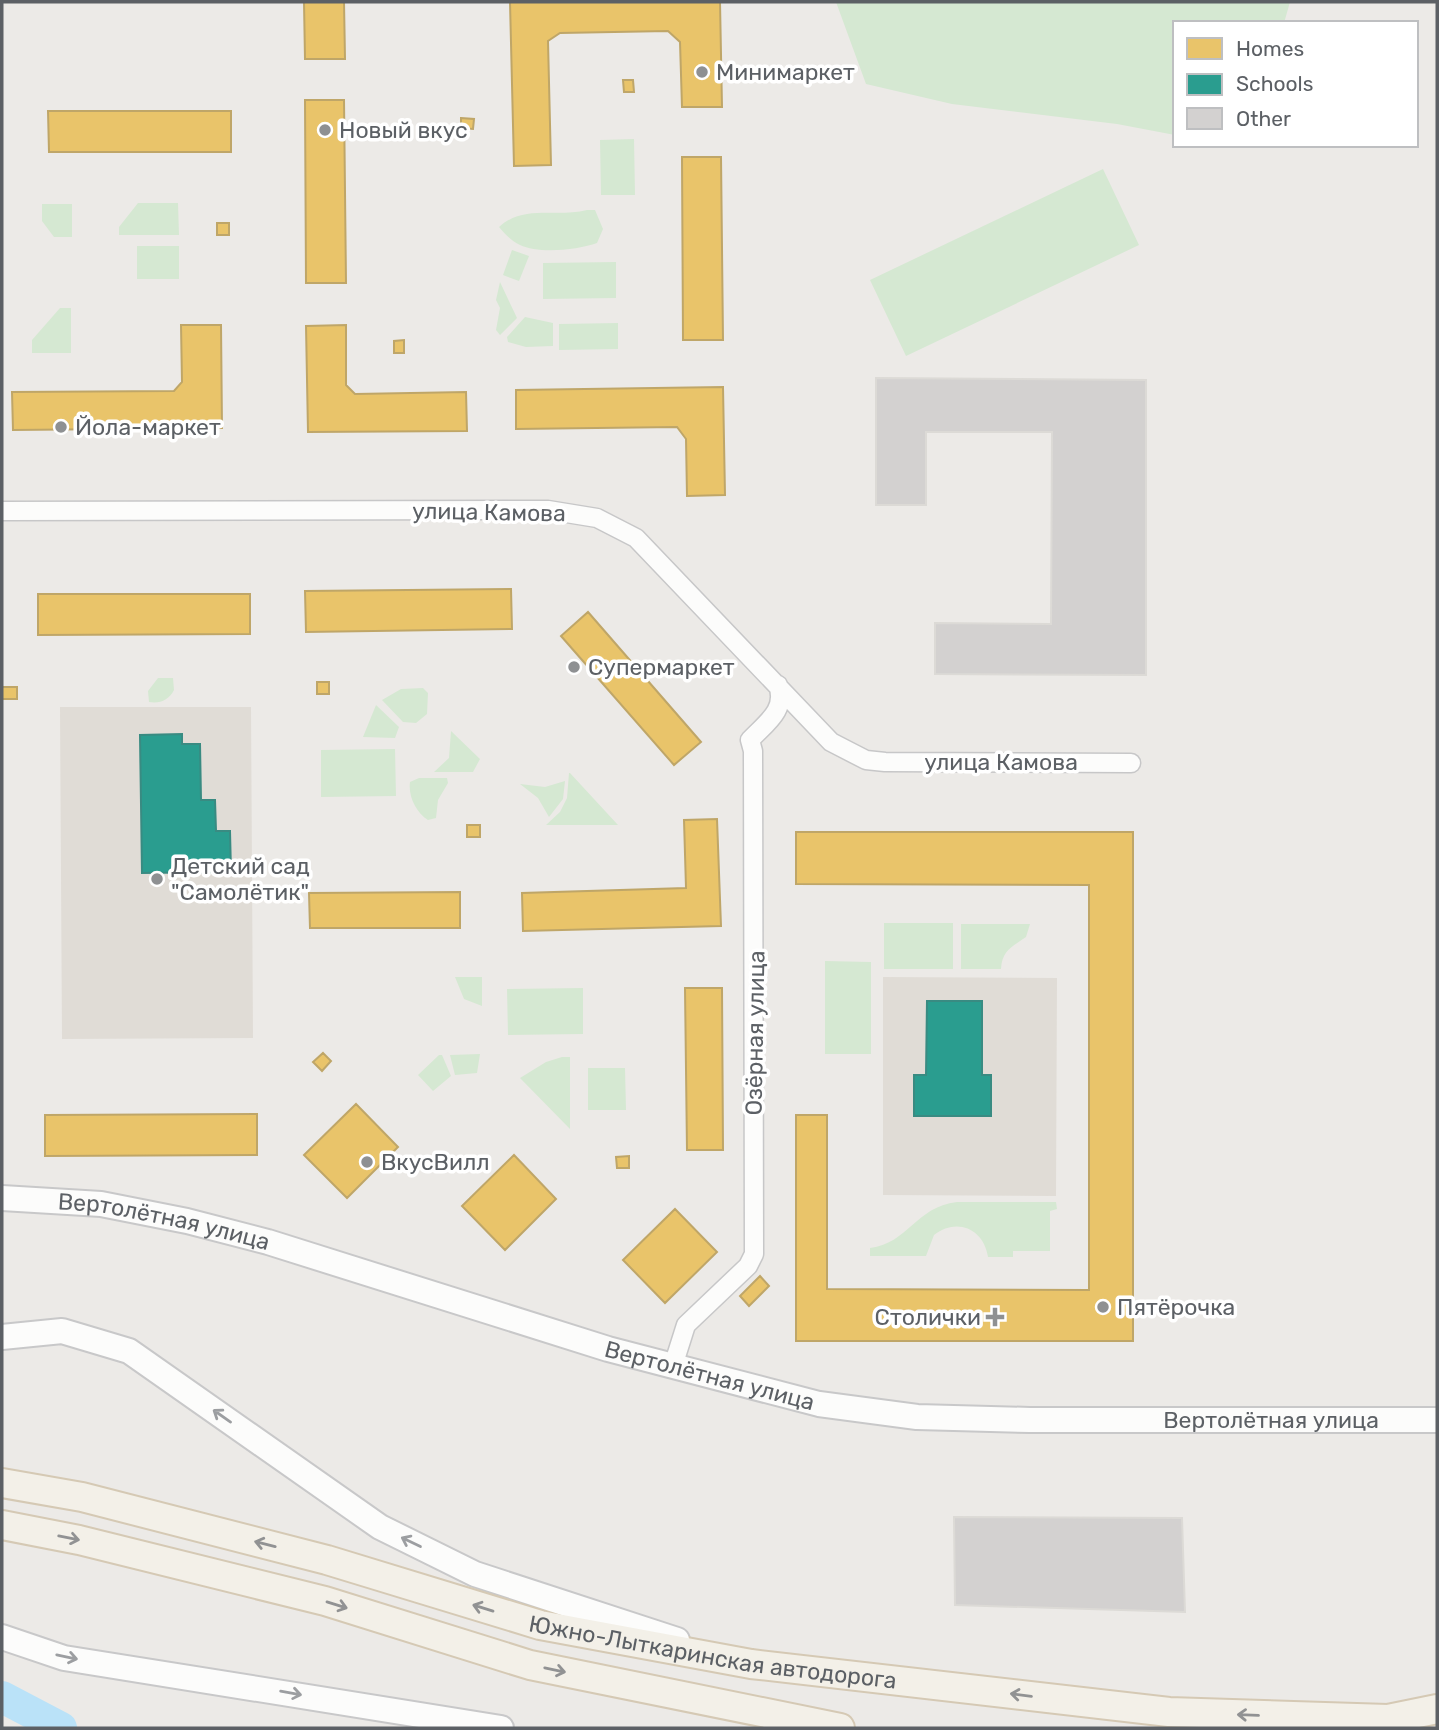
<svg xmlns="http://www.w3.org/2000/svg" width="1439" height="1730" font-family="Rubik,sans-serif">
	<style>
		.education { fill: #e0dcd6 }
		.green { fill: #d5e8d2 }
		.homes { fill: #e9c46a; stroke: #bfa668; stroke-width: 2 }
		.schools { fill: #2a9d8f; stroke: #398b82; stroke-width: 2 }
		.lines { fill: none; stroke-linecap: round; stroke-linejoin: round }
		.river { stroke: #bae2f8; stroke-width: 32 }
		.building { fill: #d3d1d0; stroke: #dcdad6; stroke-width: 2 }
		.street-casing { stroke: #c7c7c8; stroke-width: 21 }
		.secondary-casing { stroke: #c8c8c9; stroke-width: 28 }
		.primary-casing { stroke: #d5c9b4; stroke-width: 32 }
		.street { stroke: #fcfcfb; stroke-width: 18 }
		.secondary { stroke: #fcfcfb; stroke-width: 24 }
		.primary { stroke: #f3f0e8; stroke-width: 28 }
		.oneway { stroke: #9c9ea1 }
		.oneway2 { stroke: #919293 }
		.poi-dot { fill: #8e9092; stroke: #fff; stroke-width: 2.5 }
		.labels { text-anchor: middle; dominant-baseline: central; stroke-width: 7; stroke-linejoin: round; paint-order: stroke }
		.poi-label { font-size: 23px; fill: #5c6065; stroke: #fff; text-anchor: start }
		.street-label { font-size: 23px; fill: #5c6065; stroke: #fff }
	</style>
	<rect width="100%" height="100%" fill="#eceae7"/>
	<path class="education" d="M60 707H251L253 1038 62 1039Z
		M883 977 1057 978 1056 1196 883 1195Z"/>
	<path class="green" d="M836 2H1290L1284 23H1175V135L1117 124 952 104 866 84Z
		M634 139 635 195H601L600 140Z
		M1103 169 1139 245 906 356 870 280Z
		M138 203H178L179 235H119V227Z
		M42 204H72V237H54L42 221Z
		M587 210H595L603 229 597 243C578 250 538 254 520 245 511 241 505 234 499 227 524 204 557 218 587 210Z
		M137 246H179V279H137Z
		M512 250 529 256 519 281 503 275Z
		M616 262V298L543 299V263Z
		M500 282 517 318 500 335 496 330 500 308 496 300Z
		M60 308H71V353H32V340Z
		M525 317 553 323V346L526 347 508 342 507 337Z
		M618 323V349L559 350V324Z
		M158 678H173L174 690C169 700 160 704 149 702L148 691Z
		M423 688 428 693 427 714 416 723 403 722 382 700 401 689Z
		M376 705 399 727 395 738 363 737Z
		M451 731 480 759 473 772H434L449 758Z
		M395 749 396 796 321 797V750Z
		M569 773H570L618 825H546L560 812 567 798Z
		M447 778 448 783 438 800 436 818 428 820C416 812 408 796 410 782L419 778Z
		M565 781 563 799 549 817 538 798 520 784 545 787Z
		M884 923H953V969H884Z
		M961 924H1030L1026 937C1012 947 1002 950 1001 969H961Z
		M825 961 871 962V1054H825Z
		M455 977H482V1006L464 999Z
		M583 988V1034L508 1035 507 989Z
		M480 1054 477 1073 455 1075 450 1055Z
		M439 1055H442L451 1076 433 1091 418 1075Z
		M562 1057H570V1129L520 1078 546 1062Z
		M588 1068H625L626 1110H588Z
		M957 1202H1056L1057 1209 1050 1211V1251H1013V1257H988C984 1229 957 1217 934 1235L926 1256H870V1248C909 1243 915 1207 957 1202Z"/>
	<path class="homes" d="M304 2H344L345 59H305Z
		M510 2H720L722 107H682L680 42 668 31 560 33 548 41 551 165 514 166Z
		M623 80H633L634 92H624Z
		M305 100H344L346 283H306Z
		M48 111H231V152H49Z
		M461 118 474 119 473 129 461 128Z
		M682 157H721L723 340H683Z
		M217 223H229V235H217Z
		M181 325H221L222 428 13 430 12 392 174 391 182 382Z
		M346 325V385L355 394 466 392 467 431 308 432 306 326Z
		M404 340V353H394V341Z
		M723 387 725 495 687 496 686 439 677 427 516 429V390Z
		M511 589 512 629 306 632 305 591Z
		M38 594H250V634L38 635Z
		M588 612 701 742 674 765 561 636Z
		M317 682H329V694H317Z
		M2 687H17V699H2Z
		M717 819 721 926 523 931 522 893 686 888 684 820Z
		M467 825H480V837H467Z
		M796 832H1133V1341H796V1115H827V1289L1089 1290V885L796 884Z
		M460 892V928H310L309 893Z
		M685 988H722L723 1150H687Z
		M323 1053 331 1061 322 1071 313 1062Z
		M356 1104 398 1147 347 1198 304 1155Z
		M257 1114V1155L45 1156V1115Z
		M514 1155 556 1199 505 1250 462 1206Z
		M629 1156V1168H617L616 1157Z
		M675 1209 717 1252 665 1303 623 1260Z
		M760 1276 769 1286 749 1306 740 1296Z"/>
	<path class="schools" d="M182 734V744H200L201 800H215L216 831H230L231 872 142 873 140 735Z
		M927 1001H982V1075H991V1116H914V1075H926Z"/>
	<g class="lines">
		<path class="river" d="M2 1697 61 1728"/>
	</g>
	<path class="building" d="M876 378 1146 380V675L935 674V623L1051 624 1052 432H926V505H876Z
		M954 1517 1182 1518 1185 1612 955 1605Z"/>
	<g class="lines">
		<g class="street-casing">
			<path id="street" d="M2 511 548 510 597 518 636 538 831 742 866 760 885 762 1131 763
				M673 1366 686 1325 748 1266 754 1254 753 751 750 740C766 723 787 710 778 685"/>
		</g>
		<g class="secondary-casing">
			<g id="secondary">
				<path id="s1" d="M2 1198 101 1204 187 1221 268 1242 608 1349 819 1404 917 1417 1030 1420H1437"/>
				<path d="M2 1337 62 1331 129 1351 380 1527 475 1574 677 1640"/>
				<path d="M2 1637 64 1658 501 1728"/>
			</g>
		</g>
		<g class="primary-casing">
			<g id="primary">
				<path id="s2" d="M2 1483 82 1497 327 1560 540 1625 751 1664 1169 1712 1388 1719 1437 1709"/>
				<path d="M2 1525 79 1540 325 1601 530 1665 840 1728"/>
			</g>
		</g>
		<use href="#street" class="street"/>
		<use href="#secondary" class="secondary"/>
		<use href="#primary" class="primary"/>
	</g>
	<defs><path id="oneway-shaft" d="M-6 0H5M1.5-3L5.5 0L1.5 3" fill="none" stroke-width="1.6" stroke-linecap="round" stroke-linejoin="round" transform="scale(1.75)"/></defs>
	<g class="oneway">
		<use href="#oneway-shaft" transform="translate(222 1416) rotate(-145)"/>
		<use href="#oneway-shaft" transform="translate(411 1542) rotate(-154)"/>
		<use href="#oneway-shaft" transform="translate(67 1657) rotate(12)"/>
		<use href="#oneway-shaft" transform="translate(291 1693) rotate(10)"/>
	</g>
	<g class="oneway2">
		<use href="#oneway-shaft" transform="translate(69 1538) rotate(11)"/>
		<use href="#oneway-shaft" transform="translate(265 1544) rotate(-166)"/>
		<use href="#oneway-shaft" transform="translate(337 1605) rotate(17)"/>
		<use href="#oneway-shaft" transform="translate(483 1608) rotate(-163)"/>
		<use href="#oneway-shaft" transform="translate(555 1670) rotate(12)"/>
		<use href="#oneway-shaft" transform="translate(1021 1695) rotate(-173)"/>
		<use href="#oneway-shaft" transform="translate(1248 1715) rotate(-178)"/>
	</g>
	<g class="poi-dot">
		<circle cx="702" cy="72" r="7"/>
		<circle cx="325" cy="130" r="7"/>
		<circle cx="61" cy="427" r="7"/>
		<circle cx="574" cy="667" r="7"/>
		<circle cx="157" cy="879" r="7"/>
		<circle cx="367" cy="1162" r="7"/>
		<circle cx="1103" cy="1307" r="7"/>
		<path d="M991.5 1306.5h7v7h7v7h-7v7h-7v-7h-7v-7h7z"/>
	</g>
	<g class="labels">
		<g class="poi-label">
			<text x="716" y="72">Минимаркет</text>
			<text x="339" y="130">Новый вкус</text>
			<text x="75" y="427">Йола-маркет</text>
			<text x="588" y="667">Супермаркет</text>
			<text x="171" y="866">Детский сад<tspan x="171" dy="26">"Самолётик"</tspan></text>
			<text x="381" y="1162">ВкусВилл</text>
			<text x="1117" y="1307">Пятёрочка</text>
			<text x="981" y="1317" text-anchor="end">Столички</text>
		</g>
		<g class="street-label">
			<text transform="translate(489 512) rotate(1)">улица Камова</text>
			<text x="1001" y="762">улица Камова</text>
			<text transform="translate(755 1033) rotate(-89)">Озёрная улица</text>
			<text stroke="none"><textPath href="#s1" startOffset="164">Вертолётная улица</textPath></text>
			<text stroke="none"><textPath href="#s1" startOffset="732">Вертолётная улица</textPath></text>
			<text stroke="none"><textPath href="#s1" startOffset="1298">Вертолётная улица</textPath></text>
			<text stroke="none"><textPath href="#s2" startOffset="732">Южно-Лыткаринская автодорога</textPath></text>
		</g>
	</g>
	<rect width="1439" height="1730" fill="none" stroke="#5c6065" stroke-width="7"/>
	<rect x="1173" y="21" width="245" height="126" fill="#ffffff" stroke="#bebfc1" stroke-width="2"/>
	<rect x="1187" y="38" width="35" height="21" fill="#e9c46a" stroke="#bebfc1" stroke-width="2"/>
	<text x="1236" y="56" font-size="21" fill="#5c6065">Homes</text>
	<rect x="1187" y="74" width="35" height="21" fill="#2a9d8f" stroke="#bebfc1" stroke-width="2"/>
	<text x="1236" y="91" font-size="21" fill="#5c6065">Schools</text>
	<rect x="1187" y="108" width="35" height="21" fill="#d3d1d0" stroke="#bebfc1" stroke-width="2"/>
	<text x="1236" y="126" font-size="21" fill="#5c6065">Other</text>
</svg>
